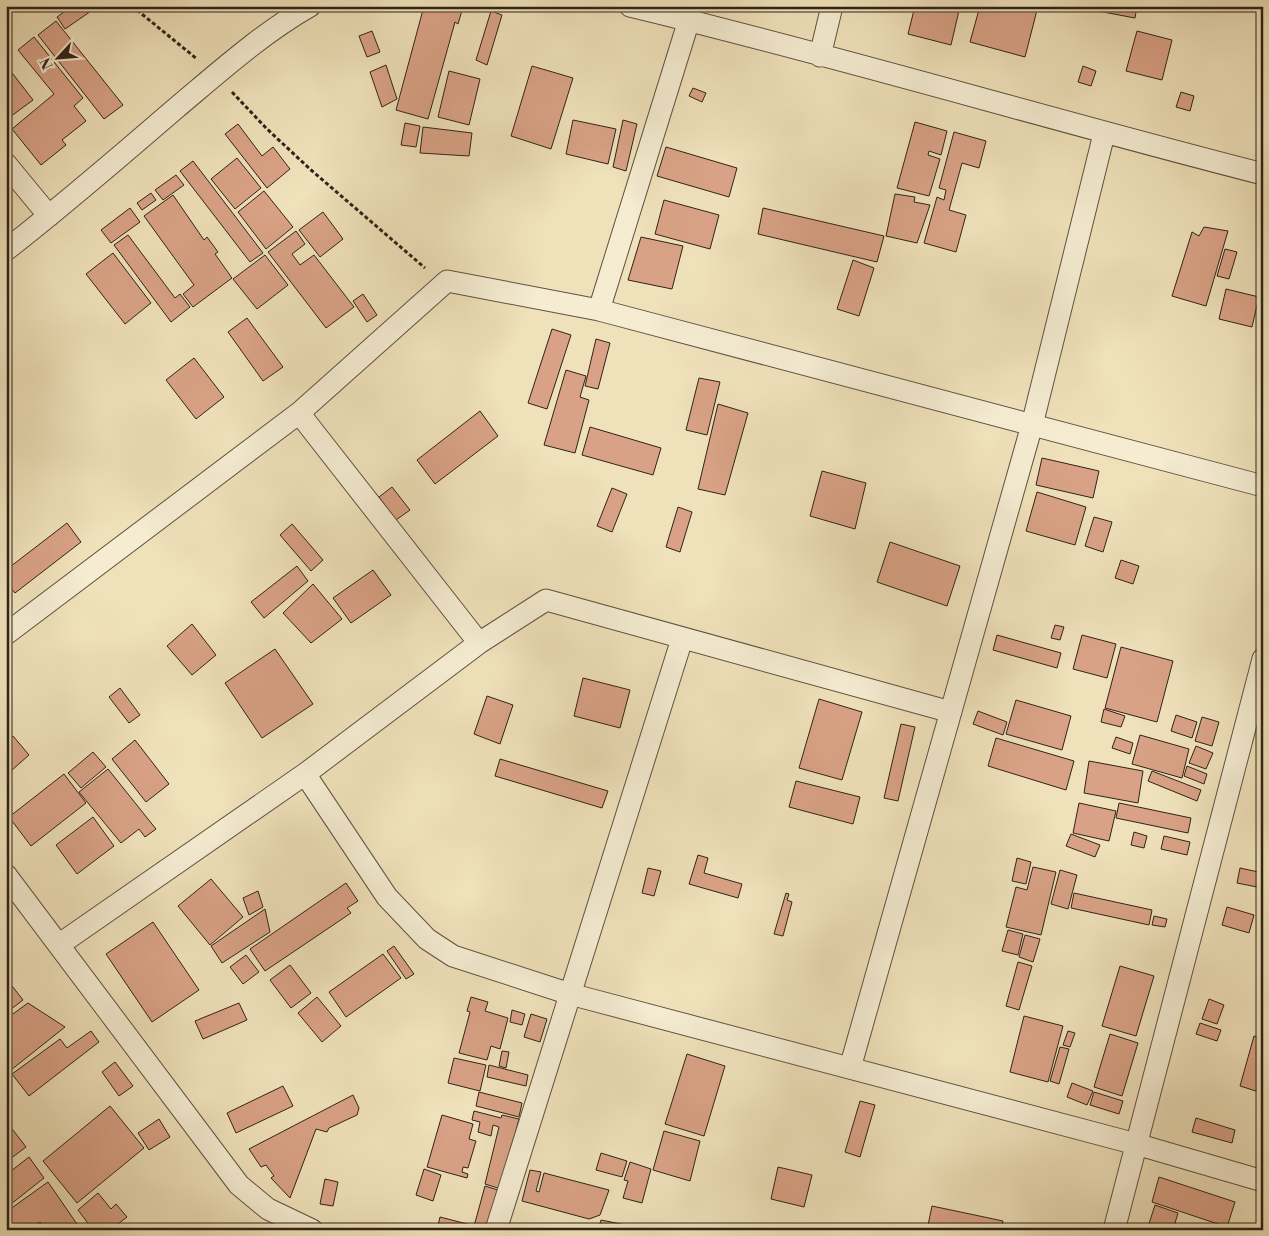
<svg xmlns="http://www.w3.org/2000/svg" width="1269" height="1236" font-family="'Libre Bodoni',serif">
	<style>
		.building { fill: #d9a286; stroke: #2f2318 }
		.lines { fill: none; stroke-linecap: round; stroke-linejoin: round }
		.street-casing { stroke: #5f5240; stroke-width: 23 }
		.path { stroke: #2f2318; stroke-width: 3; stroke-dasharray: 4 2.5; stroke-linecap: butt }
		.street { stroke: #f5ecd2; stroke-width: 21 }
	</style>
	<rect width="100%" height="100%" fill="#efe1ba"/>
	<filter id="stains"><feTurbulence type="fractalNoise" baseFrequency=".004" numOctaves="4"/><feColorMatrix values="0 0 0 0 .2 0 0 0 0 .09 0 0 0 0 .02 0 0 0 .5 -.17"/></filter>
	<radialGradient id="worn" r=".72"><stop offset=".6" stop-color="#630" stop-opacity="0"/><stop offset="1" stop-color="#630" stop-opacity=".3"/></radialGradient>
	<path class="building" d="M72 6H93L94 9 65 29 57 17Z
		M424 6 463 7 458 24 455 22 428 119 396 110Z
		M915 6H960L951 45 908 34Z
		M980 6H1038L1025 57 970 42Z
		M1098 6H1137L1135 18 1098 11Z
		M491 11 502 15 487 65 476 60Z
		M56 21 123 105 104 119 38 35Z
		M372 31 380 52 367 57 359 36Z
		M1137 31 1172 40 1162 80 1126 71Z
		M34 37 83 98 74 106 86 121 62 140 66 145 41 165 12 129 54 94 18 50Z
		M6 65 33 100 6 120Z
		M386 65 397 99 382 107 370 72Z
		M532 66 573 78 551 149 511 136Z
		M1083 66 1096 71 1091 86 1078 82Z
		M449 71 480 79 469 125 438 117Z
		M693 88 706 93 702 102 689 96Z
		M1181 92 1194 96 1190 111 1176 107Z
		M573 120 616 129 608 164 566 154Z
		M623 120 637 124 626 171 613 167Z
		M915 122 947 131 941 155 929 151 928 155 940 159 929 196 897 188Z
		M405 123 420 126 416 147 401 145Z
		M238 124 262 156 273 147 290 169 267 188 225 134Z
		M423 127 472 133 469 156 420 153Z
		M954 132 986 141 979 168 962 163 949 210 966 215 956 252 924 243 937 197 944 200 946 190 939 188Z
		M666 147 737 168 729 197 657 176Z
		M237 158 261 188 235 209 211 179Z
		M193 161 263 253 250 262 180 171Z
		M176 175 184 185 163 200 155 190Z
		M264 191 293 227 266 249 238 212Z
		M151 193 156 200 142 210 137 203Z
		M895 194 915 197 914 202 930 205 917 243 886 236Z
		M173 195 204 240 207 237 218 252 215 254 232 278 193 307 183 294 194 285 144 216Z
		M664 200 719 215 710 249 655 234Z
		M130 208 140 222 111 243 101 230Z
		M763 208 884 236 877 262 758 234Z
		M323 212 343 239 320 257 299 230Z
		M1204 227 1228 231 1206 306 1172 296 1192 232 1199 236Z
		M296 231 305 244 292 254 300 265 314 255 354 307 326 328 268 252Z
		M128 235 175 298 180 294 190 307 171 322 114 245Z
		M641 237 683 246 672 289 628 280Z
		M1225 249 1237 252 1229 279 1217 276Z
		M113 253 151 303 125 324 86 274Z
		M265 255 288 285 257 309 233 279Z
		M853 260 874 268 859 316 837 309Z
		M1226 289 1259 297 1252 327 1219 319Z
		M363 294 377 315 367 322 353 301Z
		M247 318 283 367 263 381 228 332Z
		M552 329 571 335 547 409 528 403Z
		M596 339 610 343 598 389 585 386Z
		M194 358 224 397 196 419 166 380Z
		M566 370 586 376 580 397 589 400 575 453 544 445Z
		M699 378 720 382 707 435 686 430Z
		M718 404 748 413 725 495 698 489Z
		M480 411 498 436 435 484 417 460Z
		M590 427 661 448 653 475 582 455Z
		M1042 458 1099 471 1093 498 1036 485Z
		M822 471 866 483 855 529 810 516Z
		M392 487 410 510 396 520 379 497Z
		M612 488 627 494 612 532 597 526Z
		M1037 492 1086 507 1075 545 1026 531Z
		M678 507 692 512 680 552 666 547Z
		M1094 517 1112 522 1103 552 1085 546Z
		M67 523 81 542 15 593 6 582V570Z
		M292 524 323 560 311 571 280 535Z
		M890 542 960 566 947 606 877 582Z
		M1121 560 1139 566 1133 584 1115 578Z
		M297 566 308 581 264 618 251 602Z
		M373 570 391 595 351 623 333 598Z
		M313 584 342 619 311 643 283 613Z
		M192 624 216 655 192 675 167 646Z
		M1055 625 1064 627 1060 640 1051 638Z
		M997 635 1061 653 1057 668 993 650Z
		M1082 635 1116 644 1107 678 1073 669Z
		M1121 647 1173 661 1157 722 1105 708Z
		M275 649 313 704 262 738 225 683Z
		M583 678 630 690 620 728 574 716Z
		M120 688 140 715 129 723 109 697Z
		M487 696 513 705 500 744 474 734Z
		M819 699 862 712 842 780 799 768Z
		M1016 700 1071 716 1062 750 1006 734Z
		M1104 709 1125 716 1121 727 1101 722Z
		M978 711 1007 722 1003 735 973 724Z
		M1176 715 1197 722 1192 738 1171 731Z
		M1202 717 1219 722 1212 746 1195 741Z
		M901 724 915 727 898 801 884 798Z
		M1140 735 1189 749 1182 778 1132 764Z
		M13 736 29 755 12 770 6 763V741Z
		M1116 737 1133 743 1130 754 1112 748Z
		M996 738 1074 761 1066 790 988 766Z
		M135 740 169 784 146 802 112 759Z
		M1196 746 1213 753 1206 769 1189 763Z
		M93 752 106 767 81 788 68 773Z
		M500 759 608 791 602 808 495 776Z
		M1089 761 1143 771 1138 803 1084 793Z
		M1187 766 1207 774 1204 784 1184 776Z
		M108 769 156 829 145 837 139 829 121 843 79 792Z
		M1152 771 1201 790 1197 801 1148 781Z
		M64 774 86 803 31 846 9 817Z
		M796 781 860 797 853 824 789 807Z
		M1079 803 1116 811 1109 841 1073 833Z
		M1119 803 1191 818 1188 833 1116 818Z
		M93 817 114 846 77 874 56 845Z
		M1134 832 1147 836 1144 848 1131 845Z
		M1071 834 1100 845 1095 857 1066 846Z
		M1164 836 1190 842 1187 855 1161 849Z
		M698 855 708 858 704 873 742 884 738 898 689 884Z
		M1017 858 1031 862 1026 884 1012 881Z
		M1033 867 1056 872 1041 935 1006 927 1016 887 1027 890Z
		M648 868 661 871 654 896 642 893Z
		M1240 868 1263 873 1262 888 1237 883Z
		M1060 870 1077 875 1068 909 1051 904Z
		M211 879 243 917 210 945 178 906Z
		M346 883 358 901 347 908 351 913 265 971 250 949Z
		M258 891 263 907 249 915 243 898Z
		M786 893 789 894 787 900 792 902 783 936 774 934Z
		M1074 893 1152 910 1149 925 1071 908Z
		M1227 907 1254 915 1249 933 1222 925Z
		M265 909 270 932 222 963 211 946Z
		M1154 916 1167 919 1165 927 1152 925Z
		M153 922 199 990 152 1022 106 954Z
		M1008 930 1023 934 1018 955 1002 951Z
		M1025 935 1040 939 1033 962 1019 957Z
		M394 946 414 974 406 979 387 951Z
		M383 954 401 978 346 1017 329 992Z
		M246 955 259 972 243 984 230 967Z
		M1018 962 1032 966 1019 1010 1006 1006Z
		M290 965 311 993 291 1008 270 980Z
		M1120 966 1154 976 1136 1036 1102 1026Z
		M9 982 23 1000 6 1013V984Z
		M317 997 341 1026 322 1042 298 1013Z
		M471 997 488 1002 485 1011 508 1018 500 1049 491 1046 487 1060 459 1053 470 1012 467 1011Z
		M1209 999 1224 1005 1217 1024 1202 1019Z
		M28 1003 65 1027 6 1074V1019Z
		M239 1003 247 1020 203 1039 195 1021Z
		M512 1010 525 1014 522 1025 510 1022Z
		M531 1014 547 1019 540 1042 524 1037Z
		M1024 1016 1063 1026 1048 1082 1010 1072Z
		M1200 1023 1221 1030 1217 1041 1196 1034Z
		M91 1031 99 1042 29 1096 12 1074 60 1039 67 1048Z
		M1068 1031 1075 1033 1070 1047 1063 1045Z
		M1110 1034 1138 1043 1122 1096 1094 1087Z
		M1254 1036 1263 1039V1079L1259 1092 1240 1086Z
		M1060 1047 1069 1049 1059 1084 1050 1081Z
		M502 1051 509 1052 506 1068 499 1066Z
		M687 1054 725 1066 704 1136 665 1124Z
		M454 1058 486 1065 480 1091 448 1083Z
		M115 1062 133 1086 119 1096 102 1072Z
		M489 1065 528 1075 526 1086 487 1077Z
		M1072 1083 1093 1091 1087 1105 1067 1097Z
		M283 1086 293 1106 236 1133 227 1113Z
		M479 1092 522 1103 519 1117 476 1106Z
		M1094 1092 1123 1101 1119 1114 1090 1105Z
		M353 1095 359 1108 357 1115 329 1128 327 1132 316 1129 290 1198 271 1178 274 1176 266 1165 261 1167 249 1149Z
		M860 1101 875 1105 860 1157 845 1152Z
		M110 1106 144 1148 77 1203 43 1161Z
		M474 1111 501 1118 502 1115 519 1119 501 1189 485 1184 499 1127 493 1125 491 1136 478 1132 480 1122 472 1120Z
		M442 1115 473 1124 469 1139 476 1141 468 1168 463 1167 462 1172 468 1174 467 1178 427 1167Z
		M1196 1118 1235 1130 1232 1143 1192 1132Z
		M159 1119 170 1137 149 1150 138 1133Z
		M6 1121 26 1147 6 1162Z
		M664 1131 700 1141 690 1181 653 1170Z
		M601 1153 627 1161 622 1177 596 1170Z
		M29 1157 44 1178 6 1208V1175Z
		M630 1162 651 1169 642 1203 623 1198 628 1181 624 1180Z
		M778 1167 812 1175 804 1207 771 1199Z
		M424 1169 441 1175 433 1201 416 1195Z
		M530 1170 541 1172 536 1191 539 1192 544 1173 609 1190 600 1215 589 1219 522 1201Z
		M1159 1177 1235 1202 1227 1227 1152 1202Z
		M325 1179 338 1182 333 1206 320 1204Z
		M48 1182 81 1230H45L40 1222 29 1230H6V1212Z
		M485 1186 501 1191 490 1230H473Z
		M98 1193 111 1209 116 1204 127 1217 110 1230H93L78 1210Z
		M1155 1205 1178 1213 1173 1230H1147Z
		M932 1206 1003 1221 1001 1230H927Z
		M440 1217 471 1225 469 1230H437Z
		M601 1220 636 1227 635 1230H598Z"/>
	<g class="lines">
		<g class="street-casing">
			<path id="street" d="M630 6C842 57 1051 120 1263 174
				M820 56 832 6
				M6 164 49 216
				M6 250C64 205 119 157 175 109 218 73 261 34 310 6
				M599 310 689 20
				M299 413 479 643
				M6 634 299 413 447 281 599 310 1263 486
				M305 774 387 897 427 939 453 956 570 994 1136 1144 1263 1181
				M6 875 239 1185 268 1209 312 1230
				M60 944 305 774 479 643 546 600 951 712
				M850 1068 1032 425 1104 134
				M496 1230 682 639
				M1114 1230 1263 659"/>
		</g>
		<path class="path" d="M132 6 197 59
			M232 92 266 128 311 170 425 268"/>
		<use href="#street" class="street"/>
	</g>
	<rect width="1269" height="1236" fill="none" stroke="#efe1ba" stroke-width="25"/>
	<rect x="8" y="8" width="1254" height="1221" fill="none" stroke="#2f2318" stroke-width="2.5"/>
	<rect x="12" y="12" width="1244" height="1211" fill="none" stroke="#2f2318"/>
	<g transform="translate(58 58) rotate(244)" stroke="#f5ecd2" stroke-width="4" paint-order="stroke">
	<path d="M0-4L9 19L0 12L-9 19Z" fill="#2f2318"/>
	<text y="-8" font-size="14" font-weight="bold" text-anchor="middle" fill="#2f2318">N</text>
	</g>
	<rect width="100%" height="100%" filter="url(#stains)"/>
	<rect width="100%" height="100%" fill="url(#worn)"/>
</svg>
